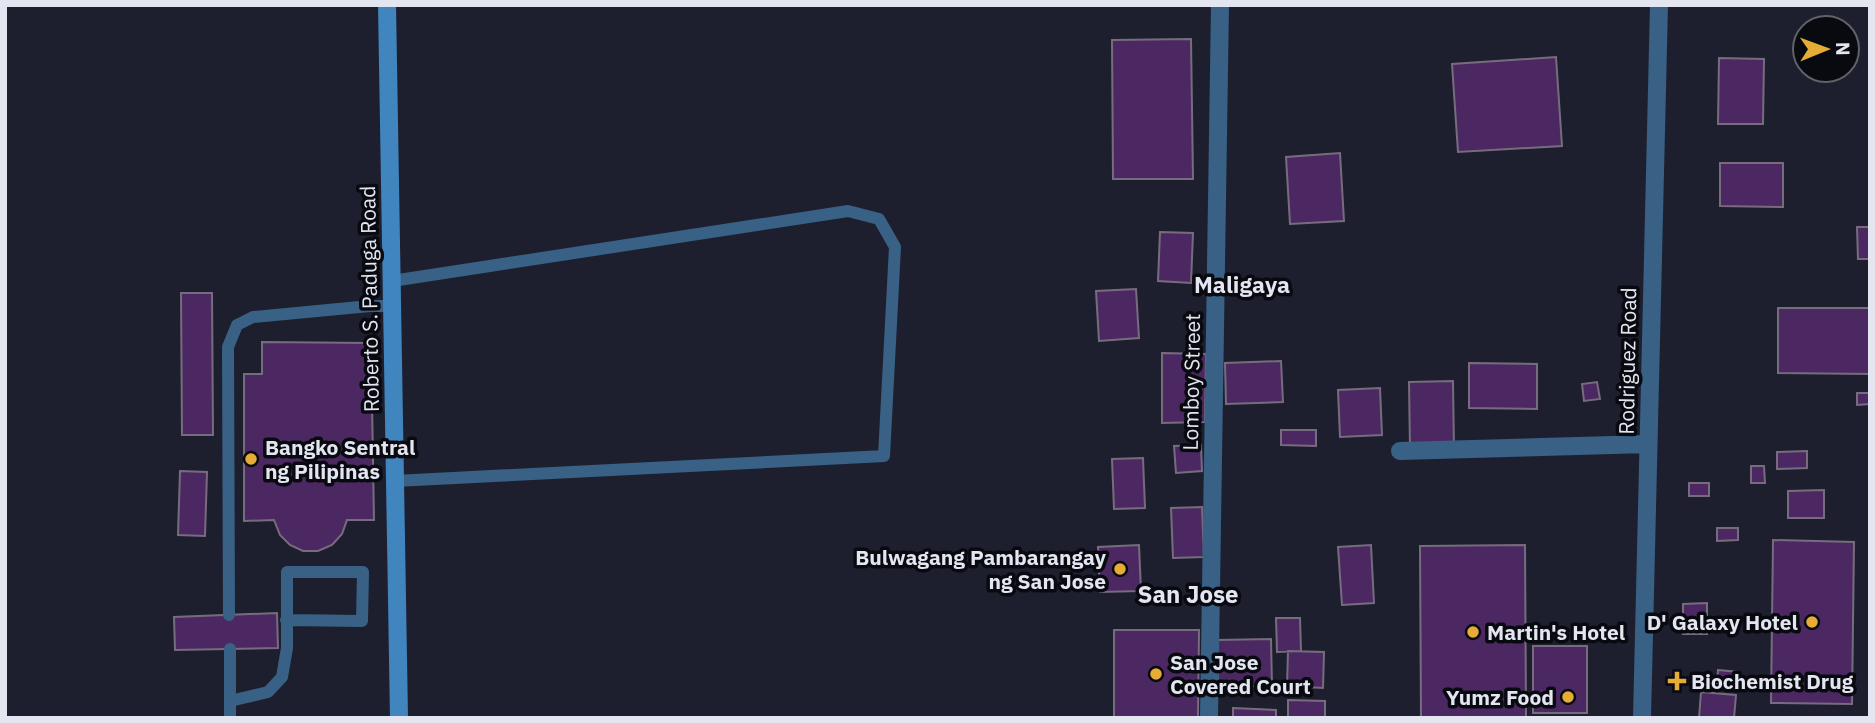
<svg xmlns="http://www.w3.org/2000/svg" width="1875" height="723" font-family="'IBM Plex Sans',sans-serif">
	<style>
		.building { fill: #4c2862; stroke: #776c7e; stroke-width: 2 }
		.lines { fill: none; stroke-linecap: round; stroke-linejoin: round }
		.lane { stroke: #386185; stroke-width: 12 }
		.street { stroke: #386185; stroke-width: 18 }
		.secondary { stroke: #4185be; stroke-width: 18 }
		.poi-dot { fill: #e6ac36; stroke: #090a10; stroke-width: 2.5 }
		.labels { text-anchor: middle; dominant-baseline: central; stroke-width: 7; stroke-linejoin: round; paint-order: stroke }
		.street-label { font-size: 21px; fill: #e3e5f0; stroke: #090a10 }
		.poi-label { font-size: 21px; font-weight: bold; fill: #e3e5f0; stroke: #090a10; text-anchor: start }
		.neighbourhood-label { font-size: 23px; font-weight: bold; fill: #e3e5f0; stroke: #090a10 }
		.quarter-label { font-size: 24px; font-weight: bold; fill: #e3e5f0; stroke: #090a10 }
	</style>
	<rect width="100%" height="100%" fill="#1d1f2f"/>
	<path class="building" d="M1191 39 1193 179H1113L1112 40Z
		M1556 57 1562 146 1458 152 1452 64Z
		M1719 58 1764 59 1763 124H1718Z
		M1340 153 1344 221 1290 224 1286 157Z
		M1720 163H1783V207L1720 206Z
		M1857 227H1870V259H1858Z
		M1160 232 1193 233 1191 283 1158 281Z
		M1136 289 1139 338 1099 341 1096 291Z
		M181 293H212L213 435H182Z
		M1778 308H1870V374L1778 373Z
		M262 342 371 343 374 520H347L342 534 332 545 318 551H303L290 545 280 535 274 520 244 521V374H262Z
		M1162 353 1206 354 1205 422 1162 423Z
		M1281 361 1283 402 1226 404 1225 363Z
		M1469 363 1537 364V409L1469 408Z
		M1453 381 1454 450H1410L1409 382Z
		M1597 382 1600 399 1584 401 1582 384Z
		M1380 388 1382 435 1340 437 1338 390Z
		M1857 393H1870V404L1857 405Z
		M1281 430H1316V446L1281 445Z
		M1201 445 1202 471 1176 473 1174 446Z
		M1807 451V468L1777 469V452Z
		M1143 458 1145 508 1114 509 1112 459Z
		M1751 466H1764L1765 483H1751Z
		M180 471 207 472 205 536 178 535Z
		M1689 483H1709V496H1689Z
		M1824 490V518H1788V491Z
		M1202 507 1204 557 1173 558 1171 508Z
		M1717 528H1738V540L1717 541Z
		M1773 540 1854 542 1852 704 1771 703Z
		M1139 545 1141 591 1100 592 1098 547Z
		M1371 545 1374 603 1342 605 1338 547Z
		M1525 545 1526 718H1421L1420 546Z
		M1707 603V634H1683V604Z
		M277 613 278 648 175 650 174 617Z
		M1276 618H1300L1301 651 1277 652Z
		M1114 630H1199L1198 718H1114Z
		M1271 639 1272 686 1218 687 1217 640Z
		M1533 646H1587V713H1533Z
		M1288 651 1324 652 1323 688 1287 686Z
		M1718 670 1739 672 1738 687 1717 684Z
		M1701 692 1736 695 1734 718H1699Z
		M1288 700 1325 701V718H1288Z
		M1233 708 1276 710V718H1233Z"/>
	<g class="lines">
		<path class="lane" d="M392 281 848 211 879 219 895 247 884 456 395 481
			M229 615 228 347 237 325 253 317 370 306H392
			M230 649V718
			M230 701 268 692 282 677 287 648V572H363L362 621 286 620"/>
		<path class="street" d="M1400 451 1648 444
			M1209 718 1220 5
			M1642 718 1659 5"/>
		<path class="secondary" d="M387 5 399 718"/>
	</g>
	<g class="poi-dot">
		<circle cx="251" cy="459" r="7"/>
		<circle cx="1120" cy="569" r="7"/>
		<circle cx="1812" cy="622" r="7"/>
		<circle cx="1473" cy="632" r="7"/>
		<circle cx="1156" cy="674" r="7"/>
		<path d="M1673.5 670.5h7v7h7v7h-7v7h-7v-7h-7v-7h7z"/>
		<circle cx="1568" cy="697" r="7"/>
	</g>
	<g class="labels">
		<g class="street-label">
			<text transform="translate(369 299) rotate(-91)">Roberto S. Paduga Road</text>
			<text transform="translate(1627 361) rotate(-89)">Rodriguez Road</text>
			<text transform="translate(1191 382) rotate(-89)">Lomboy Street</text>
		</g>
		<g class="poi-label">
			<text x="265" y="447">Bangko Sentral<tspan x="265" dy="24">ng Pilipinas</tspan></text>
			<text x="1106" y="557" text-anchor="end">Bulwagang Pambarangay<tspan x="1106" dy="24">ng San Jose</tspan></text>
			<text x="1798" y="622" text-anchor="end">D' Galaxy Hotel</text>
			<text x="1487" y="632">Martin's Hotel</text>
			<text x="1170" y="662">San Jose<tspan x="1170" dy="24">Covered Court</tspan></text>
			<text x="1691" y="681">Biochemist Drug</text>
			<text x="1554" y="697" text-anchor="end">Yumz Food</text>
		</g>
		<g class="neighbourhood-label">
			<text x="1242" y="284">Maligaya</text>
		</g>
		<g class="quarter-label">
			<text x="1188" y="594">San Jose</text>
		</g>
	</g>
	<rect width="1875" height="723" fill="none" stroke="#e3e5f0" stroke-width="14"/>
	<g transform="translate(1826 49) rotate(89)"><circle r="33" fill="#090a10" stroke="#60626a" stroke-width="2"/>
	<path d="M0-5L12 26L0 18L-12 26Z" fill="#e6ac36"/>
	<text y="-10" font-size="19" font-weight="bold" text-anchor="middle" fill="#e3e5f0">N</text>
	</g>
</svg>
